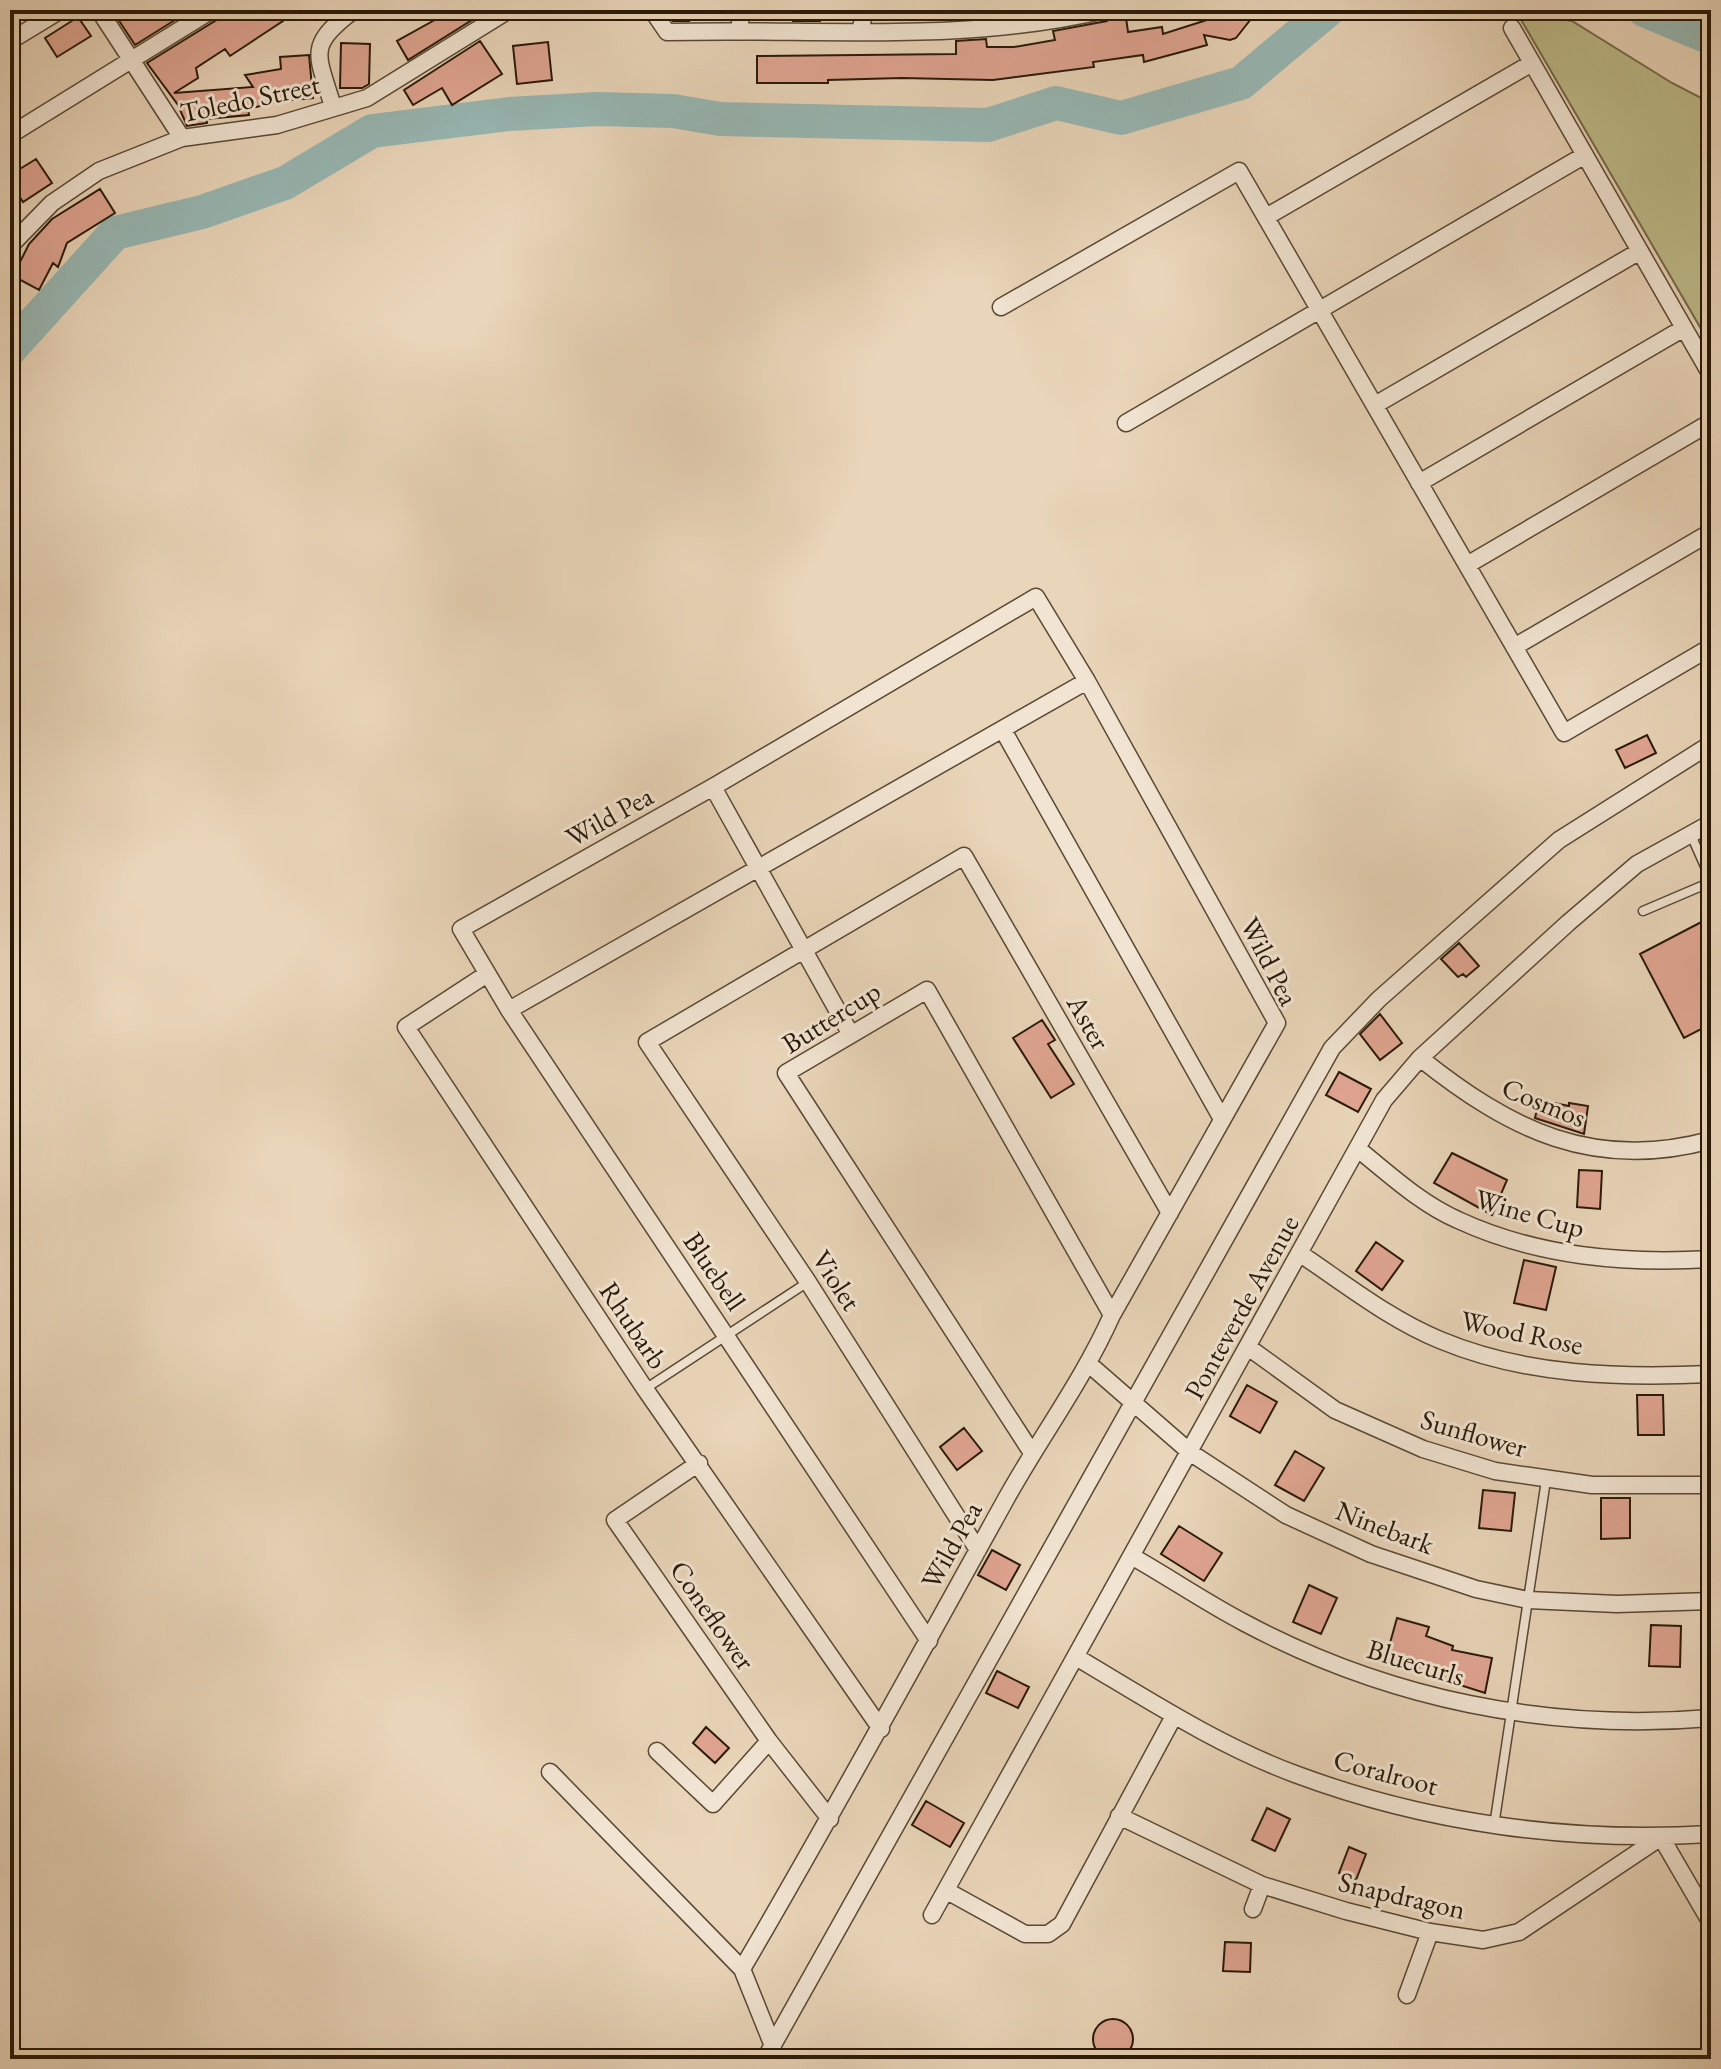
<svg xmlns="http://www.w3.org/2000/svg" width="1721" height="2069" font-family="'EB Garamond',serif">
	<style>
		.green { fill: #bebb8a; stroke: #746a49; stroke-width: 2 }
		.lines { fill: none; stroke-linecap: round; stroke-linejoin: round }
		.river { stroke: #98b8b4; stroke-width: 34 }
		.building { fill: #e0a592; stroke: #291908; stroke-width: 2 }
		.service-casing { stroke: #594834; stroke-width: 11 }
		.minor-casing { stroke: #594834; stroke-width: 19 }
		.service { stroke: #f1e4d2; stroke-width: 8 }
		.minor { stroke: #f1e4d2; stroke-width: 16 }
		.labels { text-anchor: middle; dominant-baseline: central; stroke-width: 6; stroke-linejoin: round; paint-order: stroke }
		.street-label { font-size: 28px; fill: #291908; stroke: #f1e4d2 }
	</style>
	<rect width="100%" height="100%" fill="#e9d5b9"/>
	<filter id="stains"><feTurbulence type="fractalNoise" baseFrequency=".0025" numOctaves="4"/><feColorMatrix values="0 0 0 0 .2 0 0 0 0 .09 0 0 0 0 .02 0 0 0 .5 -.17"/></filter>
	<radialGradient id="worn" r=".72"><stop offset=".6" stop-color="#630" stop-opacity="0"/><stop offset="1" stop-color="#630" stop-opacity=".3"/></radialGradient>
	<path class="green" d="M1516 11 1572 21 1672 83 1711 103V346Z"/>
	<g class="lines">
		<path class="river" d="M1644 10 1711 38
			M10 349 115 233 202 212 285 183 372 131 509 114 597 109 673 111 720 119 988 125 1056 103 1121 118 1241 83 1328 10"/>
	</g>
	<path class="building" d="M112 10H191L135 45Z
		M223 10H276L283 21 230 56 225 49 196 68 198 78 174 93 253 87 245 75 281 69 280 57 309 55 313 98 281 101 248 109 249 115 206 119 207 123 187 126 178 105 147 63 218 19Z
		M435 10H488L408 60 397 41 440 17Z
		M665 10H703L689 21H673Z
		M793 10H820V21H793Z
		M954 10H985V17L955 19Z
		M1116 10H1125L1128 32 1162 27 1163 34 1213 18 1212 15 1223 10H1258L1236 38 1230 40 1204 35 1207 45 1144 62 1143 55 1093 62 1094 67 993 80 902 78 828 80V83H757V56L956 54V41L986 39 987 47H1014L1055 40 1053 31 1107 21Z
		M78 17 91 36 57 57 45 38Z
		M480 41 502 74 452 105 442 88 413 105 404 90Z
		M548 42 552 80 517 84 513 46Z
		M341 43 370 44 369 84 362 88H340Z
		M36 159 52 183 23 202 10 182V175Z
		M100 189 115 213 67 243 58 267 53 263 39 290 13 276 29 244 52 219Z
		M1647 735 1656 753 1625 768 1616 750Z
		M1711 917V1024L1684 1038 1640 954Z
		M1459 943 1479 966 1466 977 1463 974 1458 977 1441 959Z
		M1380 1014 1402 1043 1380 1060 1360 1034Z
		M1042 1020 1055 1040 1048 1044 1074 1084 1051 1098 1013 1038Z
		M1339 1072 1371 1089 1358 1112 1326 1095Z
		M1539 1100 1569 1106V1103L1588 1106 1584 1134 1535 1118Z
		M1452 1153 1507 1180 1492 1215 1434 1183Z
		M1579 1170 1602 1171 1600 1209 1577 1207Z
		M1376 1242 1403 1261 1382 1290 1356 1271Z
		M1524 1260 1556 1267 1546 1310 1514 1303Z
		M1247 1385 1277 1402 1260 1433 1230 1416Z
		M1637 1395H1663L1664 1435H1638Z
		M964 1428 982 1451 957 1470 940 1447Z
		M1295 1451 1324 1468 1304 1501 1275 1485Z
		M1483 1490 1515 1493 1511 1531 1479 1528Z
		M1601 1498H1630V1538L1601 1539Z
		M1179 1526 1222 1553 1204 1581 1161 1554Z
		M992 1550 1020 1565 1006 1590 978 1575Z
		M1309 1585 1337 1598 1321 1634 1293 1622Z
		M1397 1618 1429 1627 1426 1636 1453 1646 1452 1650 1492 1658 1485 1693 1385 1661Z
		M1651 1625 1681 1626 1680 1667 1649 1666Z
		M997 1671 1029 1687 1018 1708 986 1693Z
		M706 1727 729 1748 715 1763 693 1743Z
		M926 1801 964 1823 950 1847 912 1825Z
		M1267 1808 1290 1819 1275 1851 1252 1840Z
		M1349 1847 1366 1854 1356 1880 1339 1873Z
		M1225 1942 1251 1943 1250 1972 1223 1971Z
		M1093 2039a20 20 0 1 1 40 0a20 20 0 1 1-40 0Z"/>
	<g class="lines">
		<g class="service-casing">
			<path id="service" d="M1691 835 1711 880
				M1643 911 1711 882
				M645 1389 808 1282
				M1494 1826 1546 1480"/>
		</g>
		<g class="minor-casing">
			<path id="minor" d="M99 10 182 138
				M652 10 667 32C813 28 962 44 1105 10
				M1512 28 1711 375
				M739 30 742 10
				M860 32 865 10
				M10 41 61 10
				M333 107C318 55 305 46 354 10
				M10 135 212 10
				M1266 217 1532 63
				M10 246 52 203 99 171 182 138 277 125 367 98 509 10
				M1001 307 1239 171 1564 733 1711 647
				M1375 405 1640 251
				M1126 423 1585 155
				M1419 483 1684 328
				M1467 565 1711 422
				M1514 647 1711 532
				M1003 730 1222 1119
				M713 787 850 1033
				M487 974 406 1027 645 1389 881 1729
				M509 1010 1087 681
				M1420 1058C1510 1130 1594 1172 1711 1140
				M1358 1149C1389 1174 1421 1204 1458 1220 1538 1257 1625 1264 1711 1259
				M1299 1253C1344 1283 1389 1319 1440 1340 1526 1376 1620 1378 1711 1374
				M1248 1347 1335 1410 1423 1449 1495 1471 1592 1485H1711
				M1090 1365 1191 1453 1286 1515 1371 1554 1476 1589 1528 1600 1617 1604 1711 1601
				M1032 1453 786 1073 927 990 1112 1315
				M699 1463 615 1520 769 1741 830 1819
				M978 1550 808 1282 647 1042 964 856 1170 1213
				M1133 1557C1170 1578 1205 1602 1243 1622 1387 1699 1548 1732 1711 1718
				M1076 1657C1147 1699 1217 1745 1295 1774 1426 1823 1571 1843 1711 1834
				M657 1751 713 1804 769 1741
				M550 1772 742 1969 773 2046
				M1119 1816 1262 1885 1346 1911 1430 1932 1483 1940 1519 1932 1661 1837 1711 1923
				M947 1891 1025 1934H1048L1062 1924 1174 1716
				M1253 1909 1262 1885
				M932 1915 1384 1100 1420 1058 1568 923 1637 864 1711 823
				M742 1969C833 1814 919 1656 1006 1499 1041 1436 1083 1380 1112 1315L1277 1023 1087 681 1036 597 713 787 461 929 509 1010 929 1641
				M1407 1995 1430 1932
				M765 2059 1332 1048 1379 999 1559 840 1711 744"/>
		</g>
		<use href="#service" class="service"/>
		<use href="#minor" class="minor"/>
	</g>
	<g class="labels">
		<g class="street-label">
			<text transform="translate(250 98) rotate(-12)">Toledo Street</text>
			<text transform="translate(609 816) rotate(-29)">Wild Pea</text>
			<text transform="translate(1270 961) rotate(63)">Wild Pea</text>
			<text transform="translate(831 1017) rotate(-32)">Buttercup</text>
			<text transform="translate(1089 1022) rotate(60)">Aster</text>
			<text transform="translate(1544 1102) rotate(22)">Cosmos</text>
			<text transform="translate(1530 1213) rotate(16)">Wine Cup</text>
			<text transform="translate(715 1271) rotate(56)">Bluebell</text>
			<text transform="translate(837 1280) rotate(57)">Violet</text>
			<text transform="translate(1241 1307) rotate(-61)">Ponteverde Avenue</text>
			<text transform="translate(634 1325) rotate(56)">Rhubarb</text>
			<text transform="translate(1522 1332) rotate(12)">Wood Rose</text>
			<text transform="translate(1474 1433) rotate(16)">Sunflower</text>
			<text transform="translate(1385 1527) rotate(21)">Ninebark</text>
			<text transform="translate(951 1545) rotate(-61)">Wild Pea</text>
			<text transform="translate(713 1615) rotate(55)">Coneflower</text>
			<text transform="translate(1416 1662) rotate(17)">Bluecurls</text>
			<text transform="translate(1386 1772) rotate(15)">Coralroot</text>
			<text transform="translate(1402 1895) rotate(13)">Snapdragon</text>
		</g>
	</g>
	<rect width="1721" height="2069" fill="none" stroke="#e9d5b9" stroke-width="40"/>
	<rect x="12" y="12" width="1697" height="2045" fill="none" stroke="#291908" stroke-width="4"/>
	<rect x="20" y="20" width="1681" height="2029" fill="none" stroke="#291908" stroke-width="2"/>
	<rect width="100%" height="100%" filter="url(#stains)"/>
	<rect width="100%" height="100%" fill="url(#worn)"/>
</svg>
